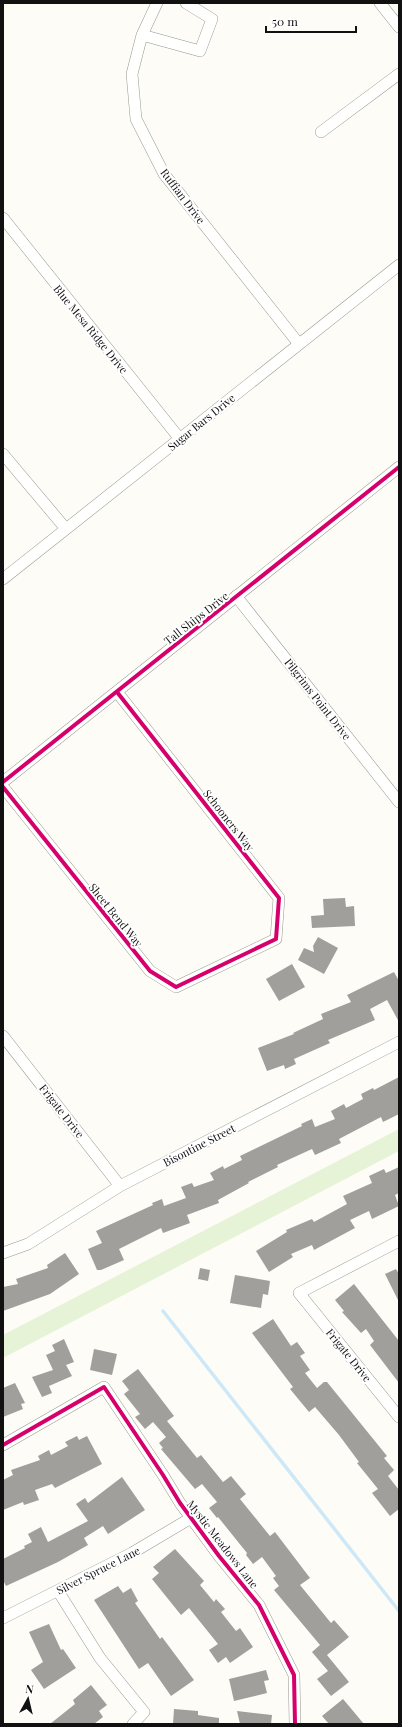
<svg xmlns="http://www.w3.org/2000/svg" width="402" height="1727" font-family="'Playfair Display',serif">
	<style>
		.grass { fill: #e7f3d7 }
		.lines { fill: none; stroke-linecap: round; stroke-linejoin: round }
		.stream { stroke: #cde8f7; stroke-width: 3.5 }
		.building { fill: #a19f9c }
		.minor-casing { stroke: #979795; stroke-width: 12 }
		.minor { stroke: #fffffe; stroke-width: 11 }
		.cycleway-casing { stroke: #fff; stroke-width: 6 }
		.cycleway { stroke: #d6006c; stroke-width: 4 }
		.labels { text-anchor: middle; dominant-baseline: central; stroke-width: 4; stroke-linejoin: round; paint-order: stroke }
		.street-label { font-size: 11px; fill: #111; stroke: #fff }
	</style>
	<rect width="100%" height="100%" fill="#fdfcf7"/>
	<path class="grass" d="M399 1129V1151L3 1358V1335Z"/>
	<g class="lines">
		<path class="stream" d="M163 1311 399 1611"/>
	</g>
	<path class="building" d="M345 898 346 907 354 906 355 926 312 928 311 916 324 915 323 899Z
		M318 937 338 948 324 974 298 960 304 948 314 952 313 946Z
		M292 964 305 987 279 1001 266 979Z
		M394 972 399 981V1022L387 1000 370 1009 375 1020 328 1040 330 1043 294 1059 296 1064 285 1069 284 1065 267 1071 258 1048 294 1034 293 1033 323 1019 321 1014 351 1002 347 995Z
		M399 1077V1114L383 1122 381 1117 339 1139 341 1143 315 1155 312 1149 277 1165 278 1167 248 1182 249 1183 218 1200 219 1203 187 1215 190 1223 163 1233 161 1228 119 1249 124 1260 101 1270H97L88 1249 102 1243 96 1231 153 1205 152 1203 162 1199 164 1206 186 1198 181 1187 192 1183 194 1187 214 1180 210 1173 223 1166 224 1169 242 1160 240 1156 302 1126 301 1124 312 1119 315 1127 335 1119 331 1111 344 1104 346 1108 363 1099 361 1094 373 1088 374 1090Z
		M399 1167V1193L395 1195 399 1206 372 1219 369 1211 350 1220 355 1228 314 1250 312 1245 291 1254 293 1257 269 1272 256 1251 287 1232 286 1230 312 1219 314 1222 347 1204 343 1196 372 1183 369 1176 384 1169 386 1173Z
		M65 1253 79 1274 50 1294 3 1311V1287L18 1284 16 1279 48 1268 47 1265Z
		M200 1268 210 1270 208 1281 198 1279Z
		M396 1269 399 1274V1302L385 1274Z
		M235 1275 270 1281 268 1295 263 1294 261 1308 230 1303Z
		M354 1284 399 1341V1383L370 1345 374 1341 366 1329 361 1333 342 1312 344 1311 335 1300Z
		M273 1319 291 1346 297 1342 305 1353 300 1356 310 1370 305 1373 317 1388 324 1382H327L387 1456 384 1458 394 1470 388 1476 399 1490V1509L390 1516 372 1493 378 1489 357 1463 359 1462 339 1435 315 1407 309 1412 290 1389 293 1387 252 1333Z
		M64 1339 74 1362 66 1365 72 1376 49 1386 52 1393 42 1397 32 1377 53 1370 46 1355 55 1351 52 1345Z
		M94 1349 117 1354 112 1375 90 1370Z
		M138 1369 174 1416 167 1421 197 1458 201 1455 223 1482 231 1476 246 1494 240 1499 270 1536 275 1532 310 1578 300 1585 331 1623 334 1620 349 1637 327 1655 349 1682 331 1696 317 1679 328 1671 312 1652 320 1645 274 1590 279 1586 273 1578 276 1576 262 1557 253 1564 246 1555 247 1553 218 1517 217 1518 209 1508 217 1502 202 1484 195 1489 161 1449 163 1448 159 1443 166 1437 153 1422 145 1429 135 1417 140 1414 124 1394 129 1390 122 1381Z
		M15 1383 25 1403 21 1404 23 1409 3 1417V1388Z
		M77 1436 79 1440 87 1436 102 1464 55 1488 52 1484 35 1490 39 1500 24 1505 23 1502 3 1510V1480L13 1475 11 1470 40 1460 38 1456 49 1450 51 1455 68 1446 65 1442Z
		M122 1477 145 1510 108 1534 103 1526 84 1538 88 1545 58 1562 6 1586 3 1580V1559L25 1548 24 1546 32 1542 28 1534 41 1527 48 1542 88 1521 76 1504 85 1498 88 1503Z
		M175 1549 204 1581 200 1585 214 1602 216 1599 225 1609 221 1612 236 1631 240 1628 253 1647 230 1663 226 1657 218 1663 209 1650 218 1644 189 1608 181 1615 152 1579 159 1573 153 1567Z
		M118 1586 123 1593 131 1588 138 1601 135 1603 160 1639 162 1637 194 1680 171 1696 148 1663 139 1669 94 1600Z
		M49 1624 61 1650 63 1649 76 1668 44 1689 31 1670 43 1662 29 1632Z
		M266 1670 269 1680 264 1681 267 1693 234 1701 229 1679Z
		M91 1685 107 1705 99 1711 103 1717 94 1724H50L75 1704 73 1700Z
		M343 1699 364 1724H329L322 1716Z
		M174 1709 198 1711V1715L219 1718V1724H173Z
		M237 1711 272 1715 271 1724H240Z"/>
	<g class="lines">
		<g class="minor-casing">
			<path id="minor" d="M157 3 142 35 132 74 136 119 164 174 299 344
				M380 3 399 27
				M142 35 200 51 212 19 186 3
				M321 132 399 74
				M3 218 180 439
				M3 454 66 529
				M3 579 399 265
				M236 596 399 802
				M3 782 399 467
				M3 787 150 971 176 987 276 939 279 898 117 692
				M3 1036 120 1186
				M399 1241 299 1293 399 1417
				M3 1253 28 1244 120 1186 399 1042
				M3 1445 104 1387 163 1475 180 1503 219 1556 259 1605 294 1675 295 1724
				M58 1591 100 1658 144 1712 133 1724
				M3 1618 132 1553 191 1518"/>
		</g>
		<use href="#minor" class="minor"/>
		<g class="cycleway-casing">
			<path id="cycleway" d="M3 782 399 467
				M3 787 150 971 176 987 276 939 279 898 117 692
				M3 1445 104 1387 163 1475 180 1503 219 1556 259 1605 294 1675 295 1724"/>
		</g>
		<use href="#cycleway" class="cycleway"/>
	</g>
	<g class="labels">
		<g class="street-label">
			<text transform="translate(183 196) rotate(53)">Ruffian Drive</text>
			<text transform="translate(91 329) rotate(51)">Blue Mesa Ridge Drive</text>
			<text transform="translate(201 422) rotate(-39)">Sugar Bars Drive</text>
			<text transform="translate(196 618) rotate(-38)">Tall Ships Drive</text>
			<text transform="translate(318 699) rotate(52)">Pilgrims Point Drive</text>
			<text transform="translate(229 820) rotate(52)">Schooners Way</text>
			<text transform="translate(116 915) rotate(51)">Sheet Bend Way</text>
			<text transform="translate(62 1111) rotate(52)">Frigate Drive</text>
			<text transform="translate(199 1145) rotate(-27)">Bisontine Street</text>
			<text transform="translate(349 1355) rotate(51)">Frigate Drive</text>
			<text transform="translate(223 1544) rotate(52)">Mystic Meadows Lane</text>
			<text transform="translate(98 1570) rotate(-27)">Silver Spruce Lane</text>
		</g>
	</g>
	<rect width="402" height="1727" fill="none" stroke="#111111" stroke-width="8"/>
	<g transform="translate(28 1699) rotate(8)" stroke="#ffffff" stroke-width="3" paint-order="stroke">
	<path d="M0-3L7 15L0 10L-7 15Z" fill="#111111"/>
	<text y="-6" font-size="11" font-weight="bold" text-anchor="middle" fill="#111111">N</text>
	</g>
	<path d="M266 26v6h90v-6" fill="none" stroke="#111111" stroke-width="2"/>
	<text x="272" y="26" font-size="12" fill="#111111" stroke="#ffffff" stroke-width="3" paint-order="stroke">50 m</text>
</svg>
